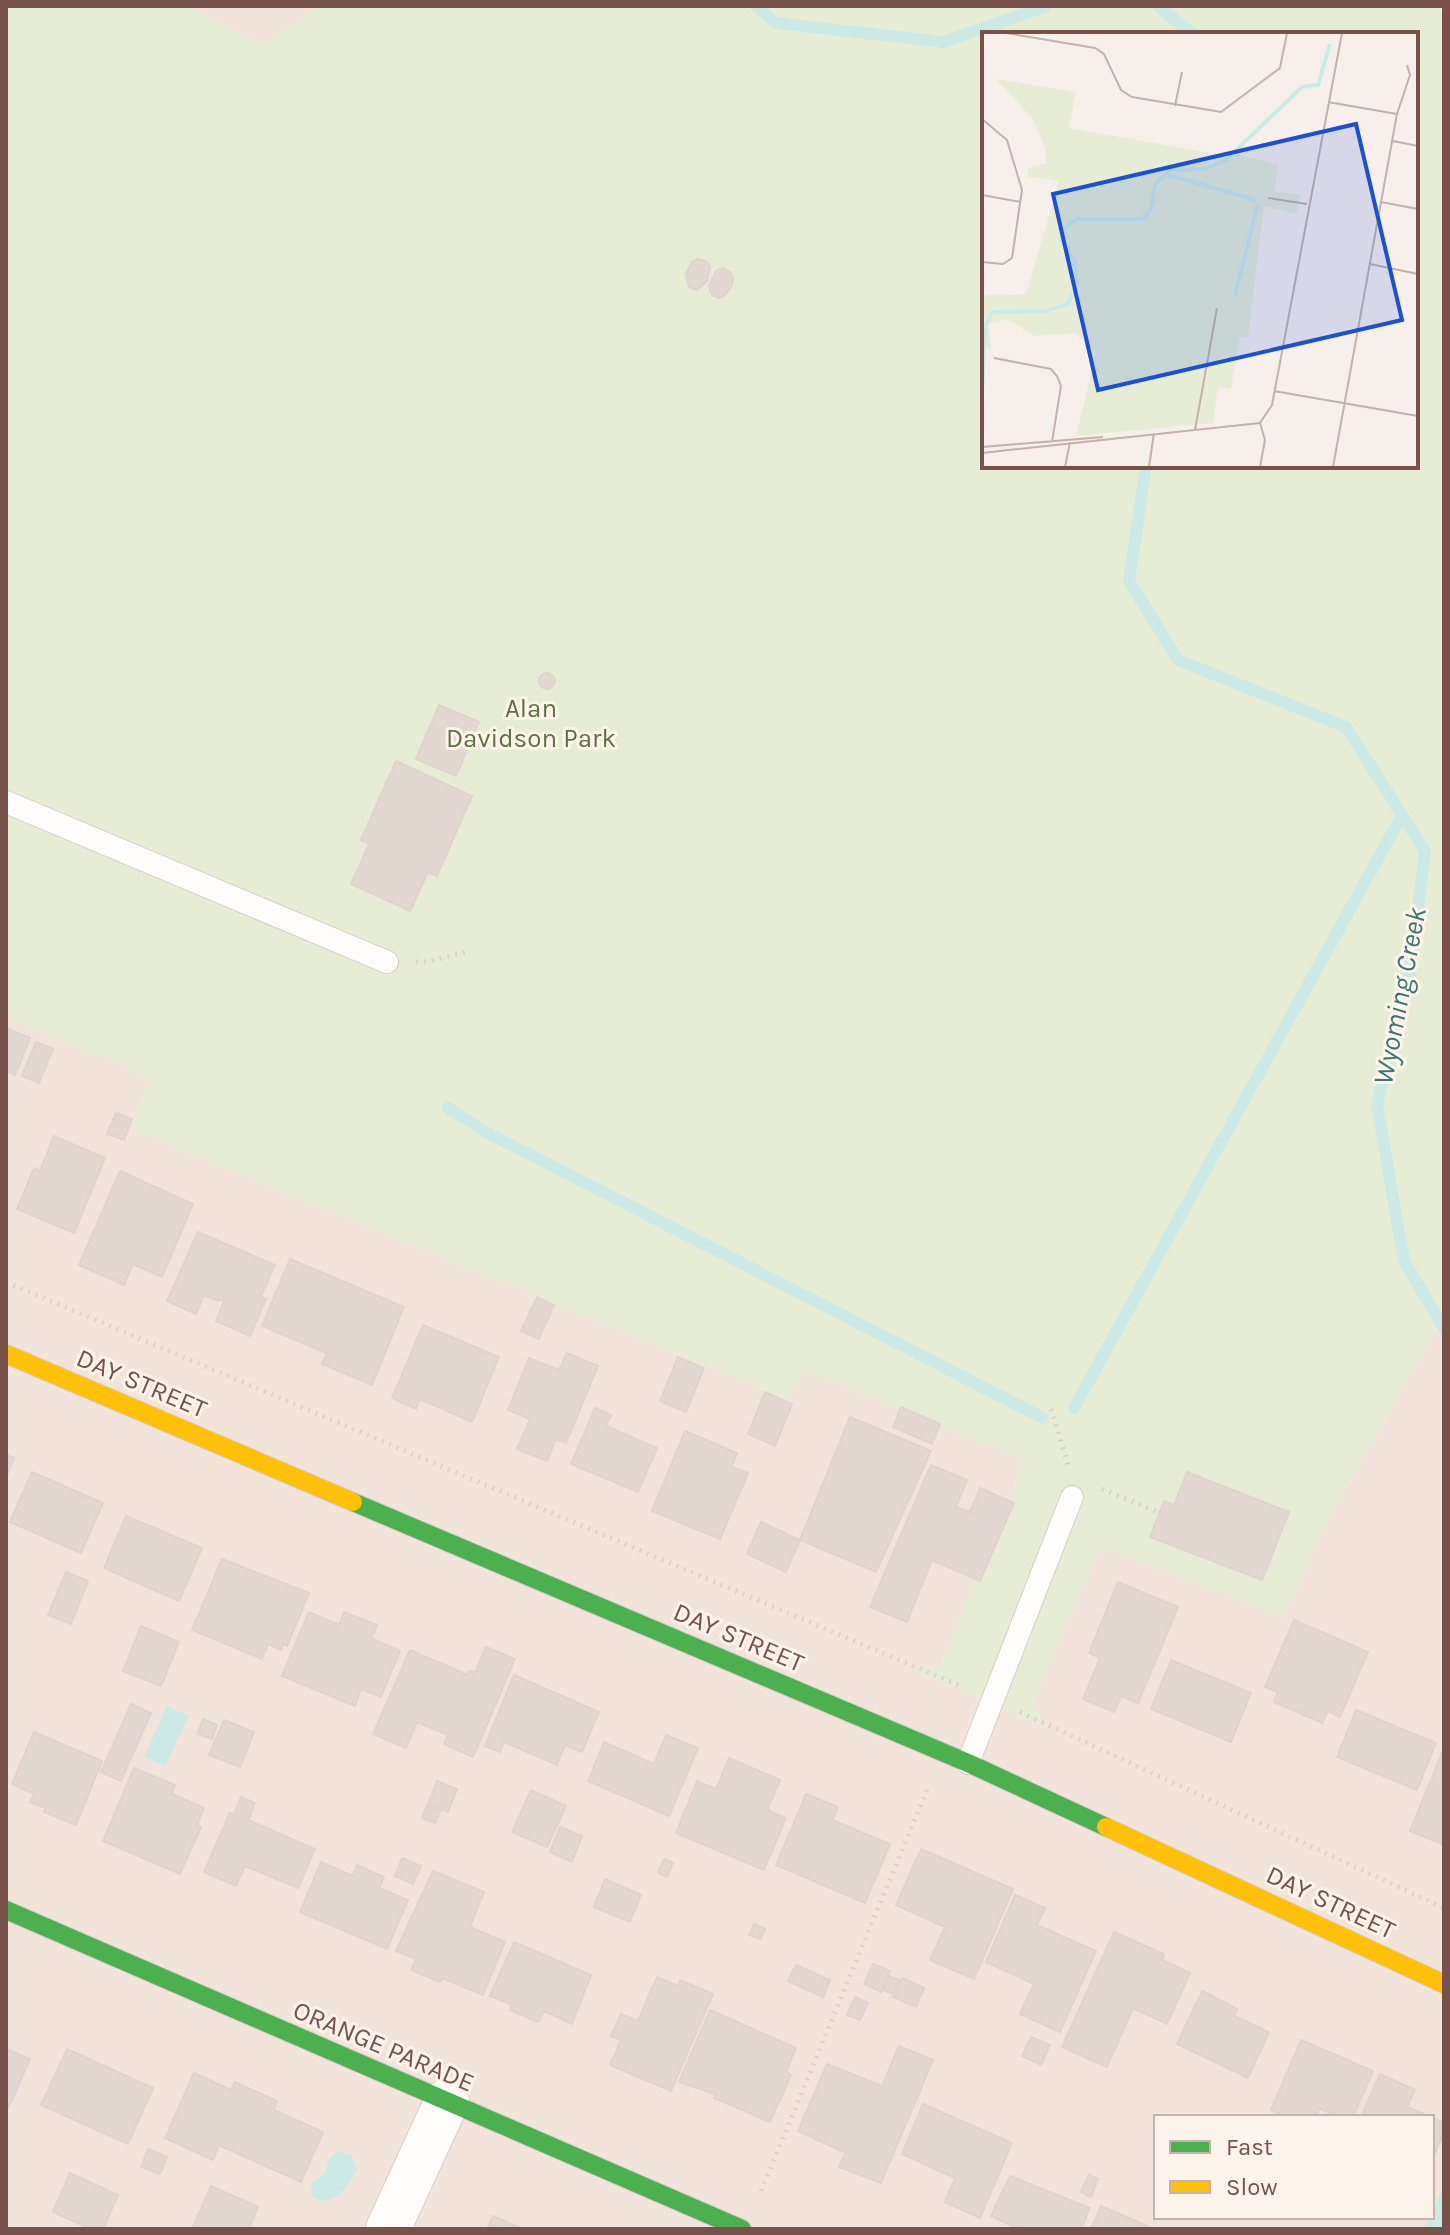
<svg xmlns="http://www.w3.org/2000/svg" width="1450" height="2235" font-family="Karla,sans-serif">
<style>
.residential{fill:#f2e4da;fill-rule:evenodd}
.green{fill:#e7edd5;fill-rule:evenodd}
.water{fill:#cce9e6}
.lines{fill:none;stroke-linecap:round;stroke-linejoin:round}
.stream{stroke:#cce9e6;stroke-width:12}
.building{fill:#e3d7d2;stroke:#e0d2cc;stroke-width:2}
.lane-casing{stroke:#d6cbc7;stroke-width:24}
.street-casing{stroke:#d6cbc7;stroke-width:46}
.fast-casing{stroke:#d6cbc6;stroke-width:20}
.slow-casing{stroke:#d6cbc6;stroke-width:20}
.path{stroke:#dad0ce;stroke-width:5;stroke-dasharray:2 6;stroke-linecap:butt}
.lane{stroke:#fefdfc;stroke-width:22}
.street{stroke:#fefdfc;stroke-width:44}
.fast{stroke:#4caf50;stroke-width:18}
.slow{stroke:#ffc107;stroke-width:18}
.labels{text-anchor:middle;stroke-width:6;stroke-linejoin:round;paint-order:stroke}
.park-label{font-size:26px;fill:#58753f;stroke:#fff4eb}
.street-label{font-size:26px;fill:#76524a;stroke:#fff4eb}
.water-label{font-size:28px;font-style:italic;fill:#3a7474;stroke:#fff4eb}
.inset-river{fill:none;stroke:#cce9e6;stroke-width:4}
.inset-road{fill:none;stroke:#c3b1aa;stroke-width:2}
.view{fill:#1d4ed8;fill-opacity:0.15;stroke:#1d4ed8;stroke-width:4}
.inset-edge{fill:none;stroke:#76524a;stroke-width:4}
</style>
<rect width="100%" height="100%" fill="#f7f0ea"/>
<path class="residential" d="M187 6H321L262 44Z
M6 1018 149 1078 132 1130 789 1400 804 1371 1024 1460 940 1665 1033 1701 1101 1547 1283 1618 1326 1524 1444 1316V2229H6ZM1156 2117H1432V2217H1156Z"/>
<path class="green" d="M6 6H187L262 44 321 6H1433L1444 12V1316L1326 1524 1283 1618 1101 1547 1033 1701 1046 1728 914 1671 940 1665 1024 1460 804 1371 789 1400 131 1130 149 1078 6 1018ZM984 34H1416V466H984Z"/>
<path class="water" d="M167 1706 189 1716 165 1766 144 1757Z
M338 2151 351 2155 357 2169C350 2186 332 2210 312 2197 308 2182 314 2181 325 2173L328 2160Z
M1442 2190 1444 2229H1424Z"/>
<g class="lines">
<path class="stream" d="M756 6 776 23 944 42 1046 6
M1158 6 1192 34
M1146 466 1129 581 1178 660 1346 727 1425 851 1411 966 1377 1105 1404 1261 1444 1328
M448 1108 486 1132 1043 1418
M1074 1408 1402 815"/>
</g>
<path class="building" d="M697 259 706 261 710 267 707 281 697 290 689 287 686 274 692 262Z
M723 268 731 273 733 279 731 288 723 297 718 298 712 295 709 286 716 271Z
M539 681a8 8 0 1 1 16 0a8 8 0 1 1-16 0Z
M439 705 479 722 456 776 416 759Z
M396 761 472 796 437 876 428 872 410 911 351 884 369 844 361 840Z
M6 1028 30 1038 15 1075 6 1071Z
M36 1042 53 1049 39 1083 22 1076Z
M116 1113 132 1119 124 1140 107 1134Z
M54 1136 105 1158 74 1233 17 1209 34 1168 40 1171Z
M120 1171 193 1204 162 1277 133 1264 124 1285 79 1265Z
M198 1232 275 1265 261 1296 266 1299 250 1336 216 1321 224 1301 219 1299 218 1301 204 1295 196 1314 167 1301Z
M290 1259 404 1307 372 1385 322 1364 327 1353 262 1326Z
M537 1297 554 1305 539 1339 521 1331Z
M423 1325 499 1357 472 1422 420 1399 416 1409 392 1398Z
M567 1353 598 1366 566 1443 556 1439 547 1461 517 1449 530 1419 508 1410 529 1358 559 1370Z
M678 1357 704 1368 686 1412 660 1401Z
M765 1392 792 1404 775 1446 748 1434Z
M901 1407 940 1424 932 1444 893 1427Z
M595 1408 611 1415 606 1426 657 1448 638 1492 571 1464Z
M850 1417 931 1451 876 1572 800 1540Z
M685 1431 737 1453 732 1467 748 1473 720 1539 652 1511Z
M6 1455 14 1458 6 1477Z
M931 1465 967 1480 956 1507 970 1512 980 1488 1014 1503 980 1581 932 1560 907 1622 870 1607Z
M32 1472 103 1503 81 1553 10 1522Z
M1187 1472 1289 1512 1262 1580 1150 1537 1164 1501 1174 1505Z
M126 1516 202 1548 179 1601 104 1568Z
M761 1522 800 1540 786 1572 747 1554Z
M222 1559 309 1593 287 1646 283 1644 281 1650 268 1644 262 1659 192 1630Z
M66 1572 88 1581 71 1624 48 1615Z
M1118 1582 1178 1607 1138 1703 1121 1696 1114 1712 1083 1699 1100 1658 1089 1653Z
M309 1612 339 1625 344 1612 377 1625 371 1638 400 1651 381 1697 361 1689 355 1706 282 1676Z
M1294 1620 1368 1652 1340 1717 1328 1711 1322 1723 1274 1702 1278 1692 1265 1687Z
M141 1626 179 1642 161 1686 123 1671Z
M486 1647 515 1659 473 1757 444 1744 448 1735 417 1722 406 1748 373 1734 410 1650 468 1675 470 1671 475 1673Z
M1171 1660 1251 1693 1231 1742 1151 1709Z
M514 1675 599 1712 582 1752 565 1745 557 1765 504 1742 500 1752 485 1746Z
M131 1704 151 1713 121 1781 101 1772Z
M1356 1710 1436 1743 1417 1790 1337 1757Z
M203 1719 217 1725 212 1739 197 1734Z
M224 1720 254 1732 240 1767 209 1755Z
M34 1732 102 1761 76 1825 44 1812 46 1808 30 1802 34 1794 12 1784Z
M666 1735 698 1748 669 1816 588 1781 604 1742 654 1764Z
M1444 1748V1845L1410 1831Z
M729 1758 780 1780 767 1810 786 1818 764 1870 676 1833 697 1781 716 1789Z
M134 1768 175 1785 172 1794 204 1808 197 1825 201 1827 180 1874 103 1841Z
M437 1781 457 1789 448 1812 428 1804Z
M531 1790 566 1806 547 1847 512 1832Z
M806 1794 838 1807 832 1820 890 1844 865 1903 776 1865Z
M241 1797 255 1803 248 1820 315 1849 298 1888 245 1866 236 1886 204 1872 230 1813 234 1814Z
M427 1806 440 1811 435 1823 422 1818Z
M560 1827 582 1836 572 1862 550 1852Z
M921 1849 1013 1889 974 1979 930 1960 945 1927 896 1905Z
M402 1858 421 1866 413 1884 395 1876Z
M664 1859 673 1863 667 1877 658 1873Z
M321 1862 353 1876 357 1865 384 1877 379 1888 408 1900 387 1949 300 1912Z
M433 1871 484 1892 470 1927 505 1942 483 1995 442 1978 440 1982 411 1970 416 1959 396 1951Z
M605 1879 641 1895 630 1922 594 1907Z
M1015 1895 1045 1908 1037 1925 1096 1951 1060 2032 1020 2014 1034 1984 986 1962Z
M754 1924 765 1929 760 1939 749 1935Z
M1114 1932 1164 1954 1162 1960 1190 1973 1167 2024 1133 2008 1107 2067 1062 2047Z
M514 1942 591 1975 572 2024 544 2011 538 2022 510 2010 512 2005 490 1996Z
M873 1964 890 1971 881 1992 864 1984Z
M796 1965 830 1980 823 1997 788 1981Z
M889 1976 899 1980 894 1994 883 1990Z
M657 1977 678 1986 680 1980 713 1994 671 2091 610 2065 621 2040 611 2036 621 2014 638 2021Z
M902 1978 924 1988 916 2007 893 1997Z
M1202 1991 1237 2009 1234 2016 1269 2032 1248 2078 1177 2044Z
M855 1997 868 2003 860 2020 847 2015Z
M710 2010 796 2048 786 2072 791 2075 770 2122 714 2098 715 2094 679 2082Z
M1031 2037 1050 2045 1041 2065 1022 2056Z
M1301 2040 1373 2071 1353 2117H1339L1319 2108 1316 2117H1288L1271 2110Z
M899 2046 933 2060 881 2183 839 2167 846 2153 798 2131 827 2064 882 2086Z
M6 2049 30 2059 7 2111 6 2110Z
M67 2049 153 2088 128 2144 41 2105Z
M194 2073 231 2090 235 2082 277 2101 274 2110 323 2132 301 2182 219 2145 213 2160 165 2138Z
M1380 2074 1415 2090 1407 2107 1431 2117H1361Z
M923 2104 1012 2143 980 2218 945 2202 955 2178 902 2154Z
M1432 2118 1444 2123V2132L1432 2160Z
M148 2149 167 2157 160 2174 141 2167Z
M70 2173 118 2195 103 2229H91L53 2212Z
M1089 2174 1098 2179 1091 2197 1081 2192Z
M1010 2176 1090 2208 1081 2229H1019L991 2216Z
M211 2186 258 2207 249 2229H192Z
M1101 2206 1154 2229H1091Z
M493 2216 523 2229H487Z"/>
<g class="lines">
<defs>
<path id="lane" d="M6 802 387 962
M968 1763 1072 1497"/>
<path id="street" d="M388 2229 447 2101"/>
<path id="fast" d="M353 1502 968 1763 1106 1827
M6 1910 742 2229"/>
<path id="slow" d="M6 1354 353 1502
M1106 1827 1444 1984"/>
</defs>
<use href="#lane" class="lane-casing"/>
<use href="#street" class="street-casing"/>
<use href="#fast" class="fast-casing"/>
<use href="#slow" class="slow-casing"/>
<path class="path" d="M416 962H426L466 952
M6 1282 963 1687
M1051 1409 1069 1468
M1102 1489 1160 1513
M1020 1712 1444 1908
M761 2191 927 1790"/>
<use href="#lane" class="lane"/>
<use href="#street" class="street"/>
<use href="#fast" class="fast"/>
<use href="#slow" class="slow"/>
</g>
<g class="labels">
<g class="park-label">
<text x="531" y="717">Alan<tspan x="531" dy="30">Davidson Park</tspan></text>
</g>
<g class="street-label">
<text transform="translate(142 1383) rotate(23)" y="9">DAY STREET</text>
<text transform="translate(739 1637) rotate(23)" y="9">DAY STREET</text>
<text transform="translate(1331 1902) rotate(25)" y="9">DAY STREET</text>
<text transform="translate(384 2046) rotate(23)" y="9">ORANGE PARADE</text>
</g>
<g class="water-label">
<text transform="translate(1399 996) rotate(-79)" y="10">Wyoming Creek</text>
</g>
</g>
<g transform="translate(982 32)">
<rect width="436" height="436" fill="#f7f0ea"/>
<path d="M14 47 94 60 87 96 240 123 246 120 296 133 292 160 318 162 315 182 282 174 266 305H258L249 357 236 355 231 391 94 404 114 321 93 301 53 304 25 287 7 292 9 317 0 313V263L44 262 77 149 46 145V136L65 131 62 113 51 87Z" fill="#e7edd5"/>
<path class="inset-river" d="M183 142 274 168M253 263 276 172M0 362 3 295 10 280 63 279 86 272 95 252 93 229 78 207 83 196 95 187H160L169 178 173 153 187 138 223 137 244 128 320 55 336 53 348 12"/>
<path class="inset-road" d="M24 1 113 16 122 22 139 58 150 65 239 80 298 36 305 1M346 70 415 82M193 74 200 40M0 87 25 108 40 158 30 226 21 232 0 230M411 109 436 114M0 163 39 170M286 166 325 172M399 170 436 177M388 232 436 242M12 326 69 337 75 344 79 354 70 410M292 359 436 384M213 398 235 276M0 415 121 405M0 421 278 391M83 435 88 410M167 435 172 401M278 435 283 408 278 391 290 373 360 1M351 435 415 82 428 43 425 33"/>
<path class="view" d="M374 92 420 288 116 358 71 162Z"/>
<rect width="436" height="436" class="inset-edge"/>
</g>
<rect width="1450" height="2235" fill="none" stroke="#76524a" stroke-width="16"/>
<rect x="1154" y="2115" width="280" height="104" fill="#fff4eb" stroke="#c8b3ab" stroke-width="2"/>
<rect x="1170" y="2141" width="40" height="12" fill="#4caf50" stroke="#c8b3ab" stroke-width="2"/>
<text x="1226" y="2155" font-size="24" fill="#76524a">Fast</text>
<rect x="1170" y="2181" width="40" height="12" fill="#ffc107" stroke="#c8b3ab" stroke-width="2"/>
<text x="1226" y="2195" font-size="24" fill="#76524a">Slow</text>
</svg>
